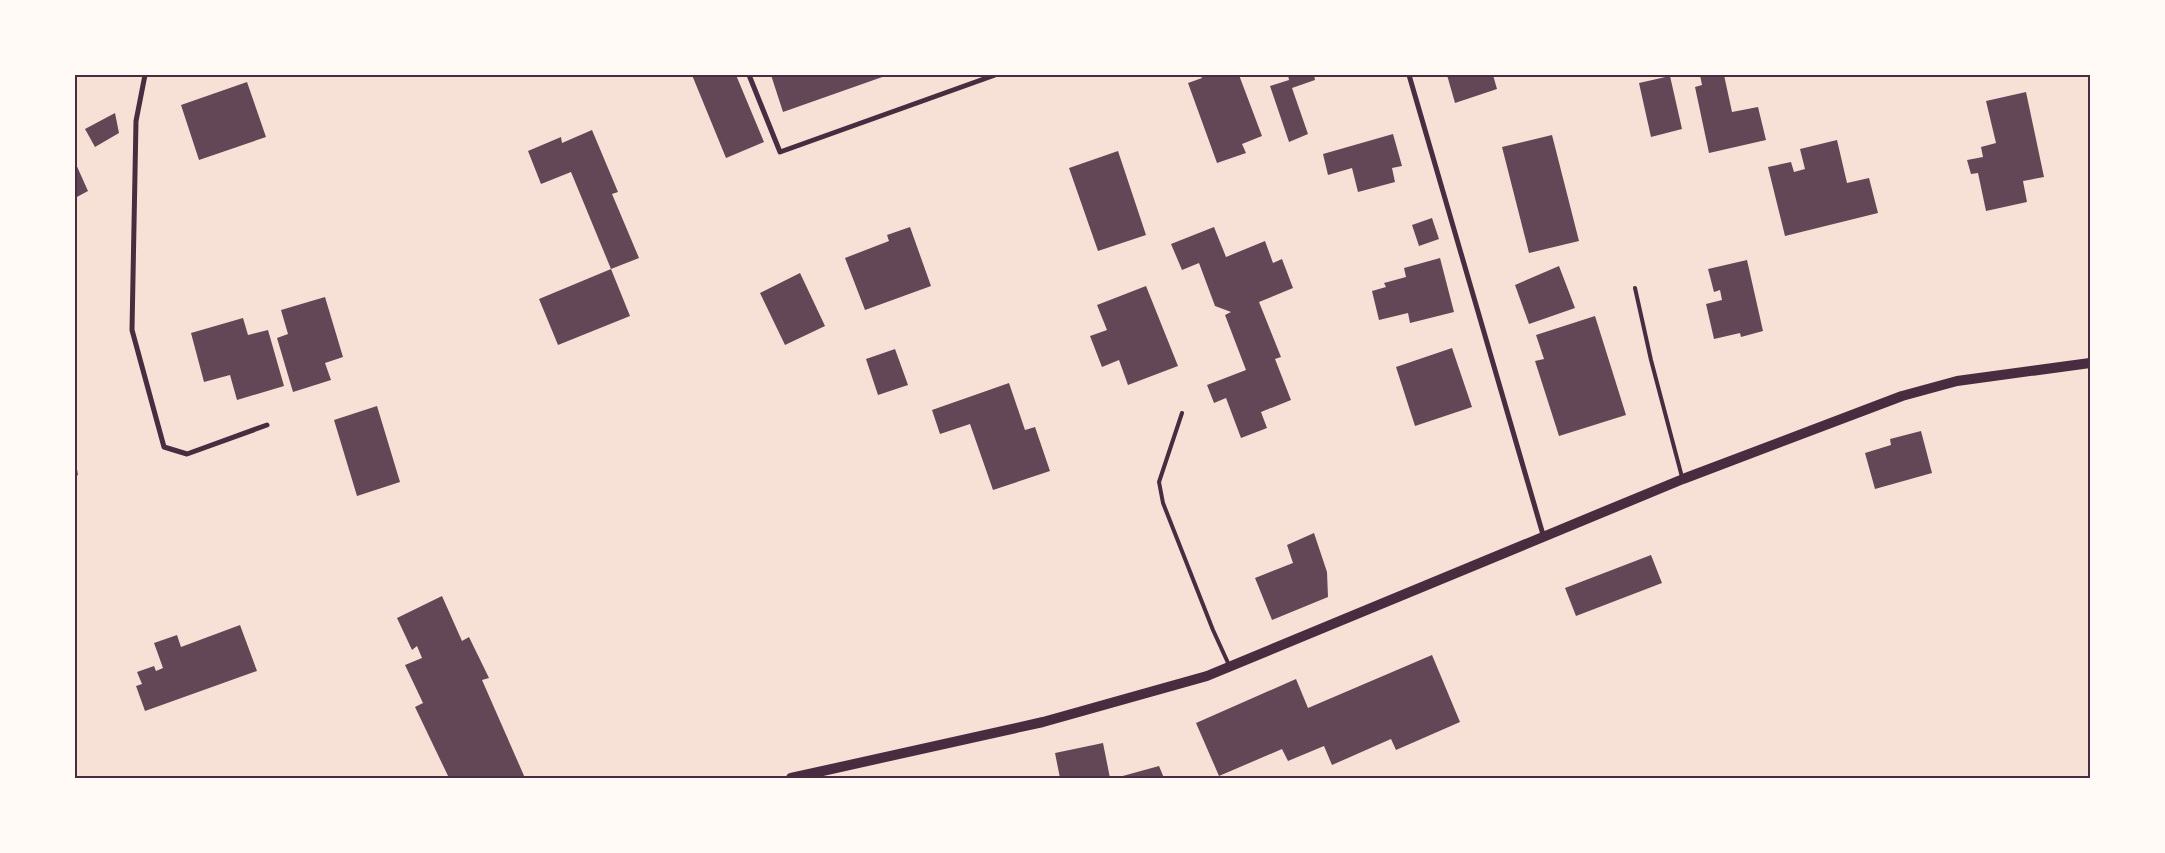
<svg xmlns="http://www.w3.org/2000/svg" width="2165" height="853" font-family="Inter,sans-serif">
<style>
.building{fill:#644757}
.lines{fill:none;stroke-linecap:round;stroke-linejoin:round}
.service{stroke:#4a2c40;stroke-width:4}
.minor{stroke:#4a2c40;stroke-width:5}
.secondary{stroke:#4a2c40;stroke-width:10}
.neatline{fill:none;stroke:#4a2c40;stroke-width:2}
</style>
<rect width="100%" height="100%" fill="#f7e1d7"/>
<path class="building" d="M692 75H736L764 142 726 158Z
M771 75H888L783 112Z
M1200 75H1239L1262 136 1242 144 1246 153 1217 163 1188 83 1202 78Z
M1288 75H1314L1315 80 1292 88 1308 134 1289 142 1270 86 1289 80Z
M1447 75H1493L1497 89 1455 103Z
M1700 75H1724L1732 112 1758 107 1766 140 1709 153 1695 87 1702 85Z
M1670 76 1682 129 1651 137 1639 83Z
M247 82 266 137 199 160 181 105Z
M2026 92 2044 177 2023 181 2027 202 1986 211 1978 173 1971 174 1967 160 1983 157 1981 147 1996 143 1986 101Z
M115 113 119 133 95 147 85 129Z
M592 130 618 192 612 194 639 258 611 269 571 172 541 184 528 151 561 137 562 143Z
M1393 134 1402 166 1392 168 1395 182 1358 192 1352 168 1328 175 1323 154Z
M1552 135 1579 241 1529 253 1502 147Z
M1837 140 1847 183 1869 178 1878 213 1785 236 1768 167 1791 162 1794 172 1805 169 1800 149Z
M1118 151 1146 235 1098 251 1069 168Z
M75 162 88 191 75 198Z
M1432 218 1439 239 1419 246 1412 225Z
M910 227 931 286 865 310 845 258 889 241 887 235Z
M1214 227 1226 257 1265 241 1273 263 1282 259 1293 288 1259 302 1281 357 1275 359 1291 400 1261 412 1267 428 1241 438 1226 398 1214 403 1207 385 1246 370 1225 315 1231 312 1215 306 1199 263 1182 270 1171 244Z
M1440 258 1454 312 1410 323 1408 313 1379 320 1372 291 1386 287 1384 283 1406 277 1404 268Z
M1747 260 1763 331 1741 337 1740 333 1714 339 1706 304 1722 300 1720 290 1714 292 1708 269Z
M1559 266 1575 308 1529 324 1515 285Z
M611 269 630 316 558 345 539 299Z
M800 273 825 326 785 345 760 293Z
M1146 286 1178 366 1128 385 1119 360 1102 367 1090 336 1107 330 1097 305Z
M325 297 343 357 325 363 331 380 293 392 277 338 288 334 281 310Z
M1595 316 1626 415 1559 436 1535 361 1544 359 1536 335Z
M243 318 248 335 268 330 284 386 237 400 230 375 204 382 191 333Z
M1452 348 1472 407 1415 426 1396 367Z
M895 349 908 385 878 395 866 359Z
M1009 383 1025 430 1035 427 1050 471 993 490 970 424 940 434 932 410Z
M377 406 400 482 357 496 334 420Z
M1921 431 1932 473 1875 489 1865 453 1891 445 1890 439Z
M76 463 78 475 75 476V464Z
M1314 533 1327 572 1328 597 1272 620 1255 578 1293 563 1287 545Z
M1651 555 1662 583 1576 616 1565 588Z
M442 596 462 641 469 637 489 678 482 680 525 778H449L415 707 423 703 405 665 422 658 417 646 412 650 397 618Z
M240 625 257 671 145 711 136 686 142 684 137 672 154 666 156 671 163 668 154 643 177 635 181 647Z
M1432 655 1460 722 1396 750 1391 739 1332 765 1324 746 1288 761 1282 749 1219 776 1196 723 1296 679 1308 708Z
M1103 743 1110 778H1060L1055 753Z
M1159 766 1164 778H1119V777Z"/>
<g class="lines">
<path class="service" d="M1635 288 1651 360 1682 477
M1182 413 1159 482 1163 503 1213 630 1229 665"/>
<path class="minor" d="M145 75 136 121 132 330 164 447 187 454 267 425
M749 75 780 152 995 75
M1409 75 1544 538"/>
<path class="secondary" d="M791 778 1043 722 1207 676 1683 479 1902 396 1957 381 2090 363"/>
</g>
<rect width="2165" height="853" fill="none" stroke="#fffaf5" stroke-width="152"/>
<rect x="76" y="76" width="2013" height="701" class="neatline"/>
</svg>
